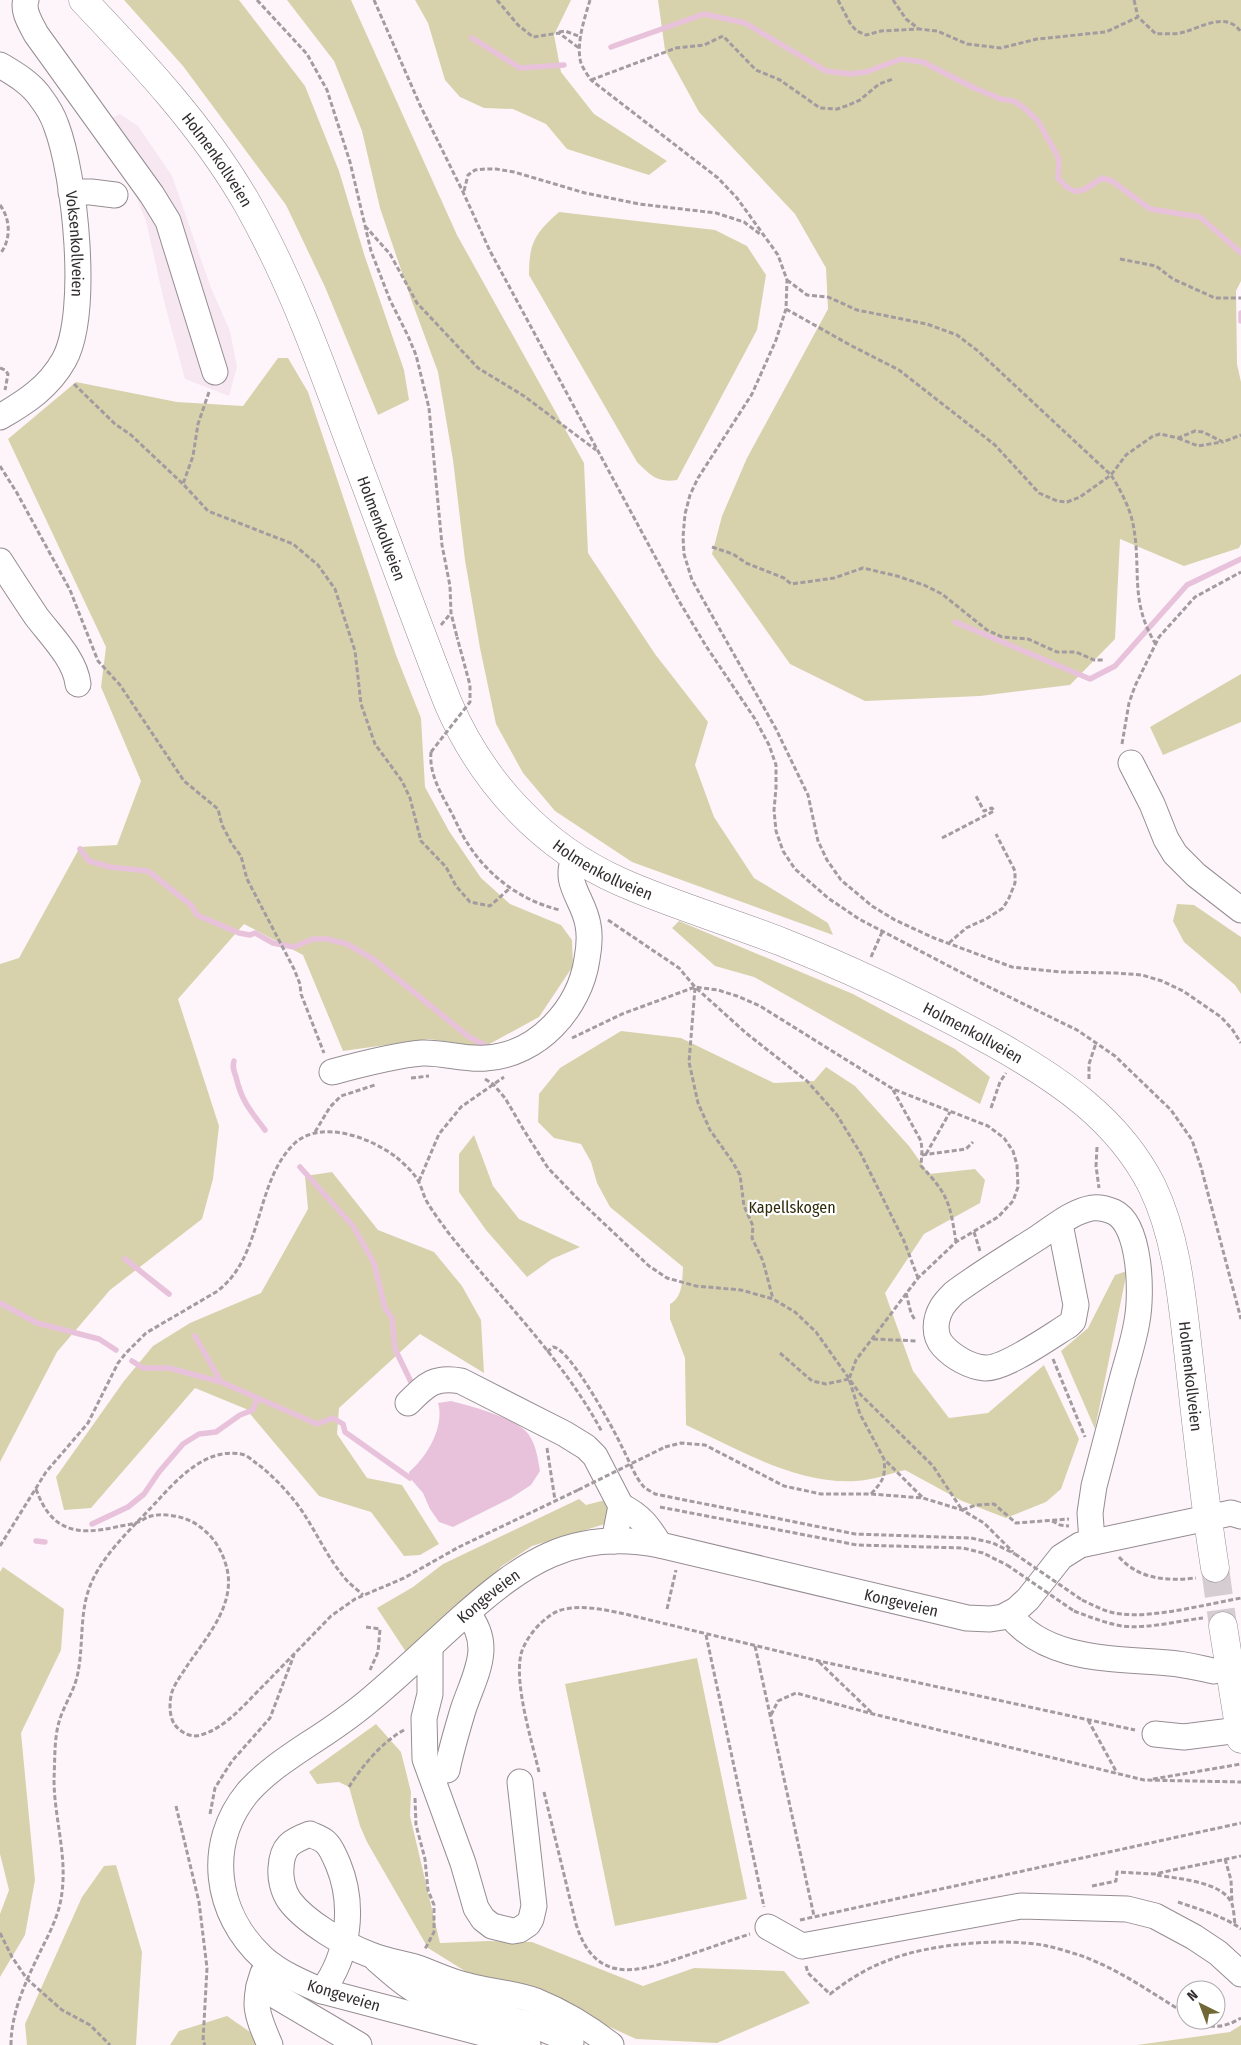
<svg xmlns="http://www.w3.org/2000/svg" width="1241" height="2045" font-family="'Fira Sans Condensed',sans-serif">
<style>
.built{fill:#f7e7f1}
.green{fill:#d8d2ac}
.water{fill:#e8c2db}
.lines{fill:none;stroke-linecap:round;stroke-linejoin:round}
.stream{stroke:#e8c2db;stroke-width:5.5}
.major-tunnel{stroke:#d5cdd2;stroke-width:28;stroke-dasharray:28 14;stroke-linecap:butt}
.minor-casing{stroke:#958d92;stroke-width:27}
.major-casing{stroke:#958d92;stroke-width:29}
.path{stroke:#a29b9f;stroke-width:3;stroke-dasharray:5 2.5;stroke-linecap:butt}
.minor{stroke:#fff;stroke-width:25}
.major{stroke:#fff;stroke-width:28}
.path-bridge{stroke:#a29b9f;stroke-width:3;stroke-dasharray:5 2.5;stroke-linecap:butt}
.labels{text-anchor:middle;stroke-width:4.5;stroke-linejoin:round;paint-order:stroke}
.street-label{font-size:16px;fill:#322e30;stroke:#fff}
.park-label{font-size:16px;fill:#2f2a08;stroke:#fff}
</style>
<rect width="100%" height="100%" fill="#fef5fb"/>
<path class="built" d="M120 114 138 126 172 176 211 288 230 331 237 367 229 396 185 379 164 301 146 221 106 121Z"/>
<path class="green" d="M124 0H239L305 86 339 171 365 257 404 370 409 400 378 415 325 287 286 205 183 66Z
M287 0H351L457 235 584 463 588 553 655 654 708 722 695 765 714 817 754 878 828 923 833 935 632 862 555 811 523 773 496 724 480 648 465 560 453 460 438 372 411 299 380 208 362 131 334 61Z
M415 0H571L554 35 561 72 594 114 667 161 649 175 567 149 546 124 513 109 484 108 460 97 445 80 428 23Z
M658 0H1241V281L1236 291 1237 364 1241 382V544L1239 548 1184 566 1120 539 1115 639 1070 685 980 696 865 701 790 664 712 554 722 516 747 458 828 309 826 268 795 214 699 112 665 50Z
M559 212 715 230 747 246 766 275 757 330 677 480C657 483 650 475 637 462L529 275C529 243 535 233 559 212Z
M278 358H288L308 392 396 655 421 718 425 787 449 831 481 878 510 904 561 925 572 940 573 966 539 1017 484 1047 429 1039 343 1051 303 955 244 924 178 999 219 1126 213 1179 202 1219 110 1290 57 1352 0 1462V964L19 958 80 847 117 845 141 781 101 687 106 647 8 439 76 382 177 402 243 406Z
M1241 674V722L1163 755 1150 727Z
M1177 904 1194 905 1241 937V994L1235 985 1184 942 1173 921Z
M679 921 853 994 955 1049 990 1077 980 1104 754 977 715 966 672 928Z
M621 1031 681 1038 774 1083 814 1081 826 1067 855 1086 909 1146 929 1174 975 1169 985 1180 980 1203 924 1234 885 1293 913 1371 949 1418 988 1413 1044 1365 1079 1439 1061 1489 1046 1502 1006 1518 962 1501 905 1470C889 1474 872 1480 856 1481 795 1484 740 1450 686 1425L685 1358 670 1319V1304C683 1297 682 1281 683 1267L610 1207 597 1183 591 1162 581 1144 554 1138 538 1122 539 1094 560 1068Z
M474 1135 493 1186 519 1219 580 1247 552 1259 527 1277 486 1230 459 1192V1154Z
M332 1172 378 1230 434 1252 462 1286 481 1320 484 1373 420 1334 339 1408 337 1434 367 1478 402 1485 439 1544 420 1555 404 1556 371 1512 319 1496 246 1409 195 1388 91 1508 64 1510 56 1477 124 1381 153 1346 190 1323 261 1293 308 1209 305 1176Z
M1127 1271 1095 1429 1061 1351 1088 1328 1115 1275Z
M579 1499 586 1505 605 1500 613 1514 605 1524 532 1546 502 1566 406 1652 377 1608 413 1587 443 1564Z
M3 1567 64 1609 61 1650 21 1733 35 1880 25 1935 0 1977V1914L9 1890 0 1854V1572Z
M697 1658 747 1899 615 1926 565 1684Z
M376 1724 401 1752 411 1792 410 1816 440 1943 488 1941 532 1942 643 1986 694 1968 784 1971 810 2003 717 2043 636 2039 516 1984 481 1981 428 1948 367 1842 360 1826 349 1787 339 1782 317 1784 309 1772Z
M116 1865 142 1952 136 2045H27L25 2024 82 1897 104 1866Z
M227 2016 250 2032 258 2045H170L179 2031Z
M1241 2025V2045H1137L1230 2032Z"/>
<path class="water" d="M451 1401C471 1406 517 1418 529 1435 536 1445 538 1459 540 1471L531 1485 511 1498 453 1527 439 1522 430 1509 423 1493 410 1478 409 1472C427 1457 445 1426 438 1403Z"/>
<g class="lines">
<path class="stream" d="M472 38 520 68 564 65
M611 47 704 14 745 23 826 71 850 74 866 72 901 59 923 62 972 87 1001 99 1014 101 1024 108 1038 121 1056 153 1059 160 1058 178C1076 200 1082 191 1102 178L1112 181 1150 209 1200 217 1241 253
M1241 313V321
M955 622 1090 679 1115 666 1187 585 1241 559
M80 849 89 861 110 867 148 871 191 905 197 915 239 933 250 935 255 933 273 943 294 947 313 939H327L347 944 373 959 469 1037 492 1049
M234 1061C232 1067 234 1071 236 1077 242 1102 250 1110 265 1130
M300 1167 353 1226 374 1263 385 1308 392 1318 395 1349 412 1384
M125 1259 169 1294
M0 1303 37 1323 99 1339 116 1350
M195 1336 221 1382
M132 1361 143 1368H169L221 1382 317 1424 333 1418 343 1424 345 1432 410 1478
M92 1524 128 1507 144 1494 159 1472 183 1444 199 1434 216 1432 240 1415 253 1410 257 1398
M36 1541 45 1542"/>
<path class="major-tunnel" d="M1215 1568 1223 1626"/>
<defs>
<g id="minor">
<path d="M26 0C22 11 31 24 36 34L152 195 168 221 215 372"/>
<path id="s1" d="M0 65C15 74 31 83 41 98 47 106 53 116 56 125 75 174 90 313 64 360 49 387 26 402 0 417"/>
<path d="M71 192H91L115 195"/>
<path d="M0 561C12 580 24 598 36 616 51 636 75 659 78 684"/>
<path d="M1131 763 1152 804 1166 839 1175 854 1196 875 1241 910"/>
<path d="M332 1072C358 1065 395 1055 422 1053 443 1052 464 1060 486 1058 538 1055 580 1008 587 959 589 948 590 935 588 925 584 899 562 883 575 857"/>
<path d="M1060 1224 1076 1305 1073 1321 1069 1325C1051 1336 1005 1369 985 1368 970 1367 953 1357 943 1346 933 1335 935 1319 942 1307 945 1302 950 1297 954 1293 981 1273 1011 1255 1039 1237 1054 1227 1073 1211 1092 1208 1099 1207 1107 1209 1114 1212 1141 1225 1142 1295 1137 1321 1134 1340 1128 1358 1123 1376 1113 1413 1104 1449 1094 1486L1090 1513 1092 1541"/>
<path d="M408 1403C426 1385 434 1376 461 1381L565 1434 586 1447 595 1456 621 1506 614 1541"/>
<path d="M621 1506C641 1516 648 1526 660 1545"/>
<path d="M1009 1614C1046 1662 1114 1658 1169 1663 1184 1664 1199 1668 1214 1671"/>
<path d="M430 1647V1694L424 1718 425 1759 463 1863 476 1908 483 1919 492 1926 513 1931 519 1930 528 1924 531 1919 534 1906 520 1782"/>
<path d="M1155 1734 1184 1737 1239 1730"/>
<path d="M447 1770C451 1750 457 1730 463 1710 474 1676 495 1646 467 1613"/>
<path d="M768 1927 802 1946 1021 1906 1127 1909 1155 1916 1194 1937 1218 1953 1241 1974"/>
<path d="M377 1960C391 1972 404 1985 420 1993 468 2015 525 2015 571 2042"/>
<path d="M263 1973C252 2005 257 2015 270 2045"/>
<path d="M259 1986 359 2045"/>
<path d="M322 1991C349 1955 355 1905 338 1864 335 1857 330 1845 324 1841 320 1838 314 1836 310 1834 291 1841 282 1846 281 1868 280 1878 283 1891 289 1900 305 1922 346 1946 371 1955 385 1961 401 1963 415 1967 433 1973 450 1982 469 1986 491 1992 514 1993 536 2001 563 2012 588 2027 611 2045"/>
<path id="s2" d="M528 2045 322 1991C301 1982 280 1973 263 1958 215 1914 205 1844 248 1792 265 1773 286 1759 307 1745 329 1731 351 1716 371 1699 402 1673 431 1645 461 1618 523 1563 572 1528 660 1545L967 1618 990 1619 1003 1617 1016 1610 1028 1599 1061 1557 1080 1545 1231 1513 1241 1516"/>
</g>
<g id="major">
<path id="s3" d="M83 0C143 63 203 127 247 203 289 277 318 356 347 435 381 525 413 614 448 703 482 782 542 847 621 882 673 905 728 921 782 942 855 971 925 1005 994 1043 1058 1079 1118 1119 1152 1186 1178 1240 1182 1301 1189 1359 1197 1429 1204 1499 1215 1568"/>
<path d="M1223 1626 1241 1739"/>
</g>
</defs>
<use href="#minor" class="minor-casing"/>
<use href="#major" class="major-casing"/>
<path class="path" d="M257 0 307 54 327 90 350 162 371 251 390 300 408 336 416 355 429 408 442 545 450 586 451 613 457 637
M374 0 420 105 463 192 490 251 679 601 706 646 755 719 769 745 776 765V788L774 810 776 831 783 851 795 869 828 898 859 919 989 987 1077 1030 1115 1056 1171 1110 1192 1140 1201 1167 1241 1319
M497 0 518 25 533 37 559 33 579 48
M590 0C585 17 577 40 580 59 581 66 587 74 591 80L718 178 737 198 778 255 787 280 786 309 776 340 752 394 698 478 690 495 685 514 683 537 684 554 692 580 776 729 808 795 818 841 827 860 841 880 872 906 895 920 934 938 1012 967 1060 972 1116 973 1142 975 1162 981 1183 991 1221 1017 1232 1029 1241 1043
M838 0 851 25 857 31 866 35 881 31 918 29
M893 0 906 19 919 29 937 31 967 44 1001 48 1037 39 1106 32 1138 17 1156 34C1165 33 1175 35 1184 32 1202 27 1227 11 1241 32
M1134 0 1138 17
M559 32 565 31 581 37
M591 80 676 48 704 45 723 36 756 70 780 80 820 108 837 109 846 106 860 100 879 84 893 79
M464 191 468 175 475 170 485 169H496L514 172 585 193 639 204 716 213 744 222 760 234
M0 205C11 220 11 240 0 254
M365 226 390 254 417 303 478 368 524 396 596 450
M1120 259 1156 266 1173 279 1215 298H1241
M787 280 807 295 828 297 857 310 927 324 957 335 978 351 1111 475C1120 489 1130 508 1133 524 1142 569 1129 600 1155 643
M786 309 850 345 899 370 995 445 1039 493 1057 501 1067 502 1080 497 1111 475 1126 455 1153 436 1160 434 1178 438 1195 431 1203 432 1223 442 1241 435
M0 368 5 370 8 374 5 390
M74 384 115 424 131 435 183 484
M209 392 198 424 193 456 183 484 208 511 293 544 318 565 335 589 355 651 361 704 375 744 402 781 410 798 421 841 446 867 456 886 470 902 490 906 510 888
M1178 438 1198 446 1222 442
M0 466 17 493 70 590 98 661 120 685 184 781 218 809 222 825 232 844 241 856 247 879 294 969 300 984 301 994 324 1053
M712 547 733 554 746 563 784 578 791 584 834 578 863 568 897 576 924 585 942 594 987 630 1002 637 1028 639 1057 652H1076L1094 660H1103
M441 625 451 613
M1122 744 1129 703 1135 686 1159 637 1195 597 1241 572
M431 752C429 773 440 792 450 810 456 821 461 834 468 844 489 877 522 901 560 910
M942 838 994 811 992 808 984 811 976 796
M608 920 679 968 695 987 746 1033 807 1081 837 1115 861 1154 904 1241 918 1278
M949 943 966 928 986 919 1003 908 1009 898 1015 883V871L996 834
M871 957 883 930
M695 988 689 1062 698 1103 710 1130 732 1161 740 1175 744 1206 753 1226 752 1238 763 1261 773 1299
M572 1038 622 1014 695 987 718 990 737 996 760 1006 893 1089 988 1126 1004 1138 1013 1151 1017 1165 1018 1187 1013 1201 998 1217 956 1242 918 1278 856 1360 849 1379 860 1414 884 1459 923 1498
M411 1078 429 1076
M485 1079 493 1084 505 1098 525 1132 548 1168 577 1198 649 1266 667 1278 696 1286 741 1290 773 1299 795 1312 816 1332 860 1394 933 1466 962 1510 976 1505 994 1504 1016 1523 1069 1519
M1089 1079V1064L1096 1043
M893 1090 921 1141 922 1150 921 1166C948 1194 950 1203 956 1242
M991 1108 1000 1082 1006 1073
M315 1132 330 1107 341 1096 375 1085
M1097 1147 1096 1166 1099 1188
M926 1154 950 1112
M922 1155 966 1149 973 1142
M419 1181 439 1134 461 1107 504 1077
M974 1232 980 1251
M906 1293 911 1313 915 1320
M873 1339 917 1341
M547 1352 553 1347C570 1348 614 1430 622 1447 629 1460 635 1478 645 1488 648 1490 652 1492 655 1494L855 1534 971 1538 993 1543 1015 1554
M780 1353 812 1381 826 1384 849 1379
M1053 1359 1085 1437
M665 1447 681 1443 705 1445 784 1486 821 1494H871L923 1498 962 1510 984 1523 1013 1552
M547 1448 555 1500
M36 1489C51 1531 76 1536 116 1527 123 1525 132 1525 138 1522 142 1521 145 1518 148 1517 161 1512 184 1516 196 1524 210 1533 220 1546 225 1562 239 1601 208 1635 187 1666 182 1674 175 1683 172 1692 169 1702 169 1717 175 1725 181 1733 192 1738 201 1735 228 1727 248 1700 268 1681 289 1659 310 1638 331 1616L355 1599 404 1578 459 1547 578 1490
M871 1494C882 1482 886 1477 884 1460
M660 1507 857 1545 963 1548 983 1553 1007 1565
M1052 1521 1060 1525 1069 1526
M0 1546 46 1472 88 1423 118 1363 126 1353 146 1333 216 1292C264 1258 254 1181 295 1143 322 1119 371 1138 396 1157 402 1162 410 1169 415 1176 421 1183 422 1192 426 1200 432 1211 440 1221 447 1231 499 1297 562 1357 602 1432
M1119 1557C1140 1580 1167 1581 1196 1578
M1082 1600C1095 1606 1107 1613 1122 1614 1155 1618 1207 1604 1241 1598
M667 1609 676 1570
M1074 1611C1090 1617 1105 1623 1122 1626 1148 1629 1177 1621 1203 1618
M366 1627 380 1629 378 1652 370 1670
M706 1635 764 1907
M755 1646 814 1916
M819 1662 872 1713
M771 1715 778 1701 796 1693 873 1714 1144 1780 1241 1782
M1088 1720 1117 1773
M539 1772C532 1741 514 1685 521 1654 524 1643 533 1630 542 1622 549 1616 555 1611 565 1609 585 1605 606 1610 625 1614L819 1661 1135 1730
M1153 1779 1241 1764
M349 1787C362 1766 382 1742 404 1730
M544 1792 576 1924C595 1985 637 1973 685 1956 707 1949 728 1941 750 1934
M415 1798 416 1825 425 1859 428 1890 434 1905V1932L425 1949
M176 1806 199 1902 207 1968 203 2041 205 2045
M210 1814 215 1788 223 1775 232 1761 270 1718 294 1655
M1225 1859 1231 1880 1232 1903
M1157 1875C1177 1879 1223 1881 1232 1904 1234 1910 1234 1918 1235 1924
M1092 1886 1116 1881 1117 1872 1154 1874 1241 1856
M1178 1902C1198 1909 1224 1916 1241 1929
M800 1920 1241 1823
M0 1933 12 1957 27 1979 62 2010 90 2025 110 2045
M806 1966 808 1973 830 1994C848 1980 867 1968 889 1960 928 1944 1005 1937 1047 1946 1057 1948 1069 1952 1079 1955 1117 1968 1152 1993 1186 2014
M1196 2020C1212 2030 1226 2027 1241 2018
M11 2045C11 2011 27 1979 41 1950 50 1932 60 1913 62 1892 67 1854 54 1817 54 1779 55 1761 54 1739 59 1722 63 1707 73 1693 77 1677 83 1652 80 1625 86 1599 95 1559 134 1527 160 1498 181 1475 208 1448 241 1454 247 1455 252 1460 256 1463 272 1474 294 1498 304 1514 317 1534 328 1558 344 1577 349 1584 357 1589 363 1595"/>
<use href="#minor" class="minor"/>
<use href="#major" class="major"/>
<path class="path-bridge" d="M431 752 470 702V685L457 637
M578 1490 665 1447
M1015 1554 1082 1600
M1007 1565 1074 1611"/>
</g>
<g class="labels">
<g class="street-label">
<text dy="6" stroke="none"><textPath href="#s3" startOffset="209">Holmenkollveien</textPath></text>
<text dy="6" stroke="none"><textPath href="#s1" startOffset="205">Voksenkollveien</textPath></text>
<text dy="6" stroke="none"><textPath href="#s3" startOffset="614">Holmenkollveien</textPath></text>
<text dy="6" stroke="none"><textPath href="#s3" startOffset="1034">Holmenkollveien</textPath></text>
<text dy="6" stroke="none"><textPath href="#s3" startOffset="1439">Holmenkollveien</textPath></text>
<text dy="6" stroke="none"><textPath href="#s3" startOffset="1874">Holmenkollveien</textPath></text>
<text dy="6" stroke="none"><textPath href="#s2" startOffset="776">Kongeveien</textPath></text>
<text dy="6" stroke="none"><textPath href="#s2" startOffset="1211">Kongeveien</textPath></text>
<text transform="translate(344 1995) rotate(17)" y="6">Kongeveien</text>
</g>
<g class="park-label">
<text x="792" y="1213">Kapellskogen</text>
</g>
</g>
<g transform="translate(1201 2005) rotate(318)"><circle r="24" fill="#ffffff" stroke="#adabac"/>
<path d="M0-4L9 19L0 12L-9 19Z" fill="#716835"/>
<text y="-8" font-size="14" font-weight="bold" text-anchor="middle" fill="#322e30">N</text>
</g>
</svg>
